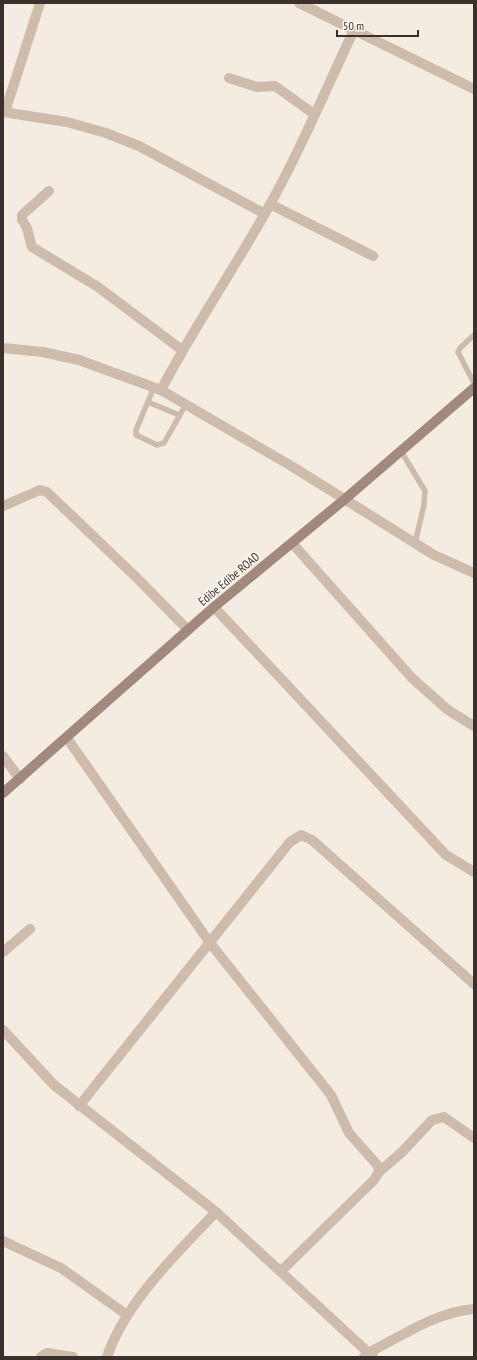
<svg xmlns="http://www.w3.org/2000/svg" width="477" height="1360" font-family="'PT Sans Narrow',sans-serif">
<style>
.lines{fill:none;stroke-linecap:round;stroke-linejoin:round}
.service{stroke:#cdbbac;stroke-width:5.5}
.minor{stroke:#cdbbac;stroke-width:10}
.tertiary{stroke:#cdbbac;stroke-width:10}
.secondary{stroke:#a18a7d;stroke-width:10}
.labels{text-anchor:middle;stroke-width:3;stroke-linejoin:round;paint-order:stroke}
.street-label{font-size:12px;fill:#3b302b;stroke:#fbf5ee}
</style>
<rect width="100%" height="100%" fill="#f4ebe1"/>
<g class="lines">
<path class="service" d="M474 335 460 348 458 352 474 383
M154 387 136 430V435L157 445 164 443 186 404
M148 402 179 415
M401 451 425 491 424 505 415 543"/>
<path class="minor" d="M299 3 474 89
M229 78 257 87 275 86 314 114
M3 112 67 122 106 133 139 146 265 214
M5 112 40 3
M49 191 22 215V220C30 229 28 237 32 247L98 287 182 350
M270 204 373 256
M161 390C192 330 231 274 264 215 298 156 325 91 354 30
M3 506 40 490 47 492 138 579 188 630
M292 543 412 678 448 710 474 726
M214 607 446 855 474 872
M67 738 210 943 331 1095 349 1133 379 1167 378 1173 374 1180 281 1271
M3 756 20 779
M3 952 30 929
M79 1106 290 842 301 835 312 840 474 984
M378 1173 403 1151 432 1120 444 1117 474 1138
M3 1241 61 1268 127 1315
M41 1357 47 1353 73 1357
M107 1357C125 1303 177 1253 216 1212"/>
<path class="tertiary" d="M3 348 43 352 79 360 161 390 293 467 434 555 474 573
M3 1030 54 1085 216 1212 373 1357
M364 1357 368 1353C402 1336 436 1312 474 1309"/>
<path class="secondary" d="M3 793 214 607 345 499 474 388"/>
</g>
<g class="labels">
<g class="street-label">
<text transform="translate(229 579) rotate(-40)" y="4">Edibe Edibe ROAD</text>
</g>
</g>
<rect width="477" height="1360" fill="none" stroke="#3b302b" stroke-width="8"/>
<path d="M337 30v6h81v-6" fill="none" stroke="#3b302b" stroke-width="2"/>
<text x="343" y="30" font-size="12" fill="#3b302b" stroke="#fbf5ee" stroke-width="3" paint-order="stroke">50 m</text>
</svg>
